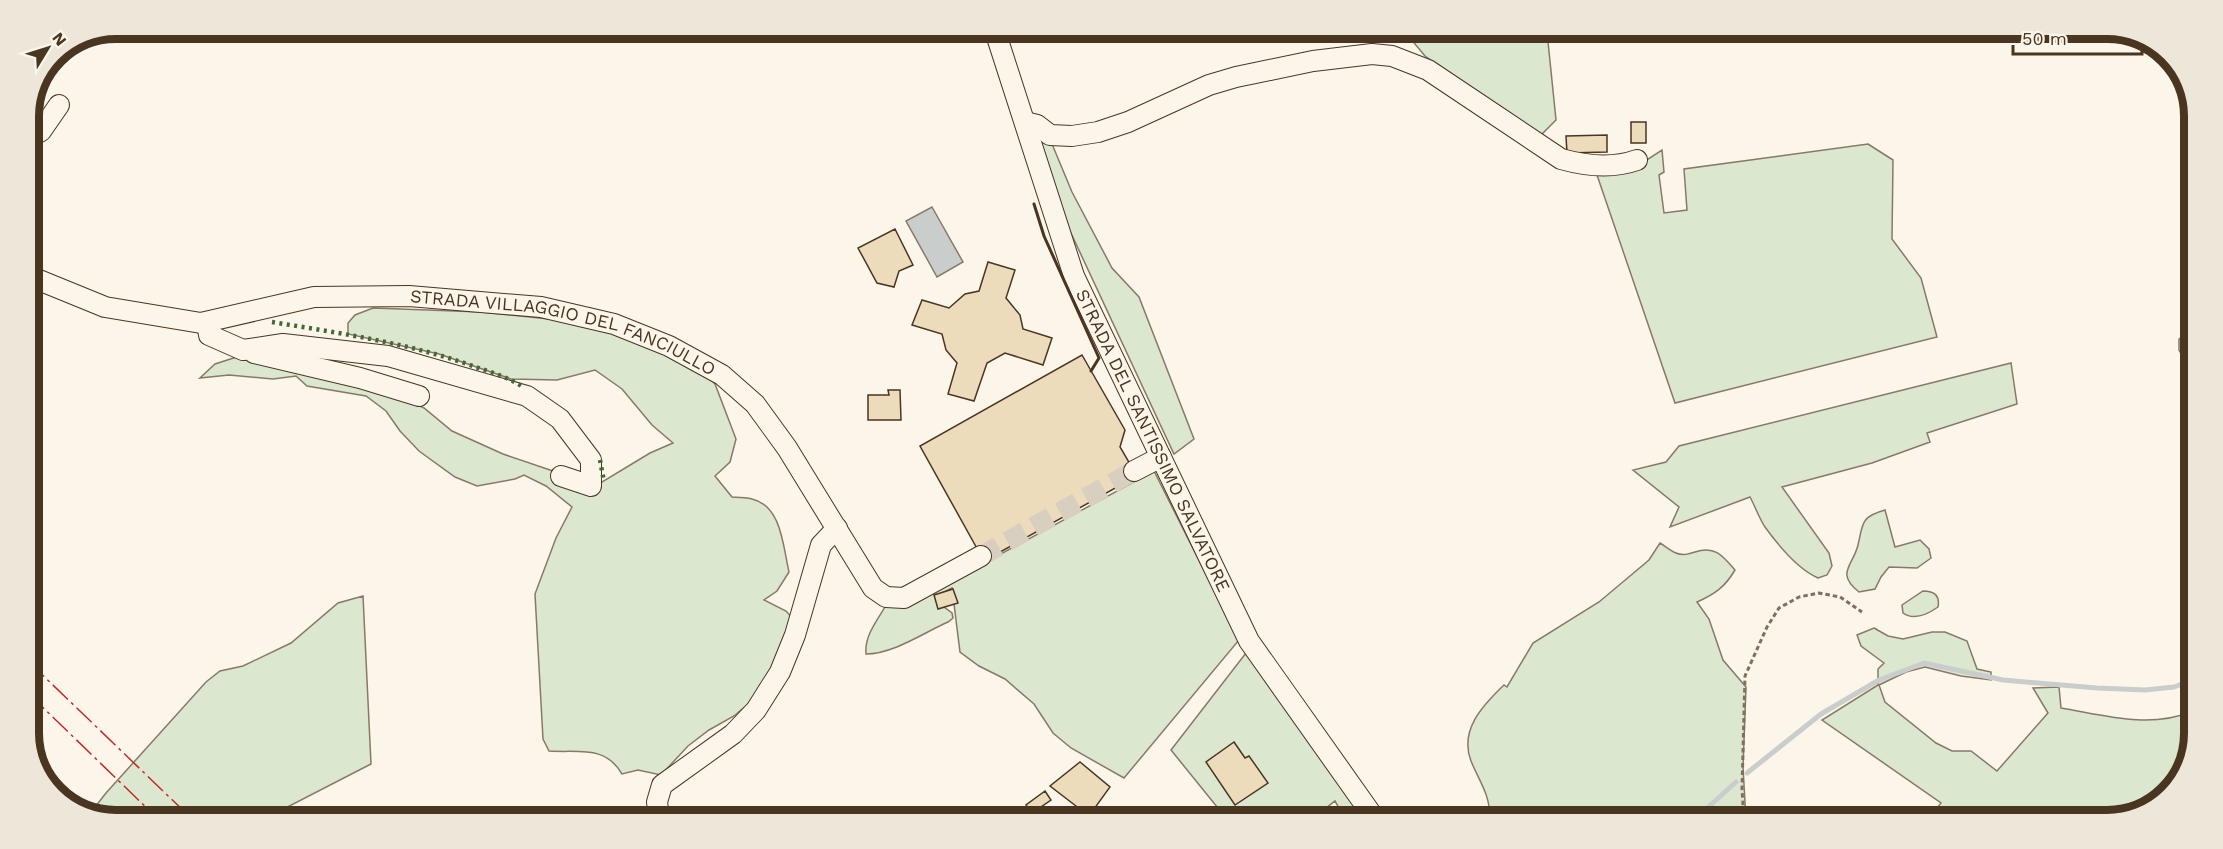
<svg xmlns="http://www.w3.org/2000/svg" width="2223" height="849" font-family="'Work Sans',sans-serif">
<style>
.green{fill:#dce7d0;stroke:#887966;stroke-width:1.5}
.water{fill:#c9cecd;stroke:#887966;stroke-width:1.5}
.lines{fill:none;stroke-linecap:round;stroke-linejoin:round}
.stream{stroke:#c9cecd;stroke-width:5}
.building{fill:#ecdcbc;stroke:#4a3520;stroke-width:1.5}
.minor-tunnel{stroke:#d8cfc1;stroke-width:20;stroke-dasharray:20 10;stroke-linecap:butt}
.minor-casing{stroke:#4a3520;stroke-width:22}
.path{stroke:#7f6f5c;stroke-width:3;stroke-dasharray:4.5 3;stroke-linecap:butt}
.minor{stroke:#fbf6e9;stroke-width:20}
.hedge{stroke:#436837;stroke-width:4.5;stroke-dasharray:3 4.5;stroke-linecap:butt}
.wall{stroke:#4a3520;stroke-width:3}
.power{stroke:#c62828;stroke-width:1.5;stroke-dasharray:21 4.5 3 4.5;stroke-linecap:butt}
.labels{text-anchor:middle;stroke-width:4.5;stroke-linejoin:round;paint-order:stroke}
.street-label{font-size:18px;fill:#4a3520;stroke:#fbf6e9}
.rim{fill:none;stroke:#4a3520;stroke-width:8}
</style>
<rect width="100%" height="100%" fill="#fbf6e9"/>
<path class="green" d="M1405 32H1547L1556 120 1541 135 1425 56Z
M1039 136 1052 144 1072 192 1112 268 1139 297 1194 439 1174 454 1070 231Z
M1868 144 1893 160 1892 239 1921 278 1937 337 1675 403 1597 175 1639 165 1662 150 1664 172 1659 175 1664 213 1687 210 1684 169Z
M373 308 481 312 598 324 693 361 715 384 736 439 730 462 715 476 732 497C739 498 746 497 752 499 782 506 783 547 789 572L777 591 764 600 786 611 795 621 783 663 754 699 734 716 709 730 688 746 661 775 638 770 622 774C605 745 580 753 549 751L543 739 535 594 556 538 572 507 546 486 524 475 515 479 477 486 455 477 419 451 400 431 386 411 366 396 307 386 296 376 273 379 229 375 200 378 215 364 249 353 401 397 424 408 452 431 503 454 553 471 589 490 650 453 673 443 652 425 622 389 595 370 557 380 511 379 439 354 348 334V323L355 315Z
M2193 328 2192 366H2188L2179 350V339Z
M2011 363 2017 404 1927 433 1930 442 1872 463 1782 487 1829 553 1832 566 1827 575 1818 578C1798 569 1778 545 1765 527 1759 518 1755 506 1750 497L1670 527 1679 507 1633 470 1666 462 1679 446Z
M1154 471 1239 640 1124 778 1071 748 1053 733 1034 704 1005 679 979 666 960 652 952 588 942 593 936 601 952 613 953 618 948 622C923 633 893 654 866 654 864 635 879 618 888 602L951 581Z
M1885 510 1895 547 1920 540 1929 549 1931 558 1917 568 1889 567 1881 577 1875 589 1859 592C1835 573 1853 566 1858 545 1863 524 1860 517 1885 510Z
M1660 543C1665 546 1671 551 1676 553 1683 556 1689 554 1695 552 1715 545 1723 556 1735 570 1725 587 1715 594 1697 602L1709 619 1723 660 1746 687 1743 767 1746 820 1490 819C1490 794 1480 783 1471 761 1459 730 1483 705 1504 685L1507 687 1533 643 1599 602 1649 560Z
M1923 591C1935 591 1940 596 1938 607 1928 614 1914 621 1903 613L1902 605Z
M363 596 371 764 270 816H88L106 793 206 682 220 671 243 666 291 643 338 603Z
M1874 628 1888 636 1903 639 1932 632H1945L1967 641 1977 669 1991 672V680L1961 676 1925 667 1906 672 1879 685 1885 702 1936 743 1952 751H1971L1997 771 2048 713 2033 688 2059 687 2061 708C2103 715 2149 729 2190 712V761L2160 803 2107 820H1928L1941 803 1822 720 1878 685V669L1884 663 1861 646 1857 635Z
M1246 653 1368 819H1345L1335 801 1312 819 1226 818 1171 750Z"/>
<path class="water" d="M932 207 963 262 937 277 906 221Z"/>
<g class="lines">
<path class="stream" d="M1747 773 1821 714 1879 680 1924 663 2003 680 2097 688 2145 690 2174 687 2190 681
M1694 820 1736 782"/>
</g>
<path class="building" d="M1631 122H1646V143H1631Z
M1607 135V152L1567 153 1566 136Z
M895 229 913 265 899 271 894 287 877 283 858 248Z
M988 262 1015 270 1006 298 1020 315 1023 329 1052 338 1043 365 1005 353 987 363 974 401 948 394 957 363 946 350 942 334 912 325 922 300 949 308 965 294 979 291Z
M1082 355 1125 430 1120 447 1137 476 984 561 920 446Z
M888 390H900L901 420H868V395H889Z
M953 589 958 603 938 609 934 595Z
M1234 742 1245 758 1249 756 1268 783 1235 805 1206 762Z
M1080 762 1110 787 1089 816 1050 786Z
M1045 791 1051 800 1032 813 1026 805Z"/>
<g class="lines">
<path class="minor-tunnel" d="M981 556 1134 471"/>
<defs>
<g id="minor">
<path id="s1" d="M995 31 1074 276 1249 641 1375 819"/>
<path d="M1025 122 1037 125 1050 135 1072 136 1098 132 1128 122 1209 85 1236 77 1313 61 1372 54 1392 56 1428 70 1561 159C1586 166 1612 169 1637 160"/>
<path d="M29 138 41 131 59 105"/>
<path id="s2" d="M29 276 105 307 201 323 314 297 409 296 541 307 614 324 669 346 722 375 755 404 787 448 873 588 886 597 904 598 981 556"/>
<path d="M207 322 209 335 243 350 283 344 388 356 527 396 560 419 591 460V486L561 476"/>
<path d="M254 353 360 378 419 396"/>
<path d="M1134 471 1161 457"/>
<path d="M659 817 657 802 662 785 733 734 756 710 780 672 795 635 821 545 837 528"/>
</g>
</defs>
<use href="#minor" class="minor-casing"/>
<path class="path" d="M1392 32 1404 41
M1744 820 1742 789 1745 676 1767 627 1779 608 1799 597 1819 593 1840 597 1862 612"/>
<use href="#minor" class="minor"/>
<path class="hedge" d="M272 322C339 333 408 343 473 366 490 372 508 377 523 387
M600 460 604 482"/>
<path class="wall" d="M1034 204 1044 236 1099 358 1091 371"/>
<path class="power" d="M29 662 189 816
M29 694 155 816"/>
</g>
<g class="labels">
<g class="street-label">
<text dy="6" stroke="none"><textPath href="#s2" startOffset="550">STRADA VILLAGGIO DEL FANCIULLO</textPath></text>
<text dy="6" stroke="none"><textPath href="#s1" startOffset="440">STRADA DEL SANTISSIMO SALVATORE</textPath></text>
</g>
</g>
<path d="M0 0H2223V849H0ZM116 39H2107A77 77 0 0 1 2184 116V733A77 77 0 0 1 2107 810H116A77 77 0 0 1 39 733V116A77 77 0 0 1 116 39Z" fill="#ede7d9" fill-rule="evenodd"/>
<path class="rim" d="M116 39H2107A77 77 0 0 1 2184 116V733A77 77 0 0 1 2107 810H116A77 77 0 0 1 39 733V116A77 77 0 0 1 116 39Z"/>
<g transform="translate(48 48) rotate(52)" stroke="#fbf6e9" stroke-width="4.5" paint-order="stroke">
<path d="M0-4.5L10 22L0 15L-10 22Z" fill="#4a3520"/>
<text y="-9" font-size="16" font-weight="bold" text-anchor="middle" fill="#4a3520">N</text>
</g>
<path d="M2013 45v9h129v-9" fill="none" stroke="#4a3520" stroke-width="3"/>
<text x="2022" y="45" font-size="18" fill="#4a3520" stroke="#fbf6e9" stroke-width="4.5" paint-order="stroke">50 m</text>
</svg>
